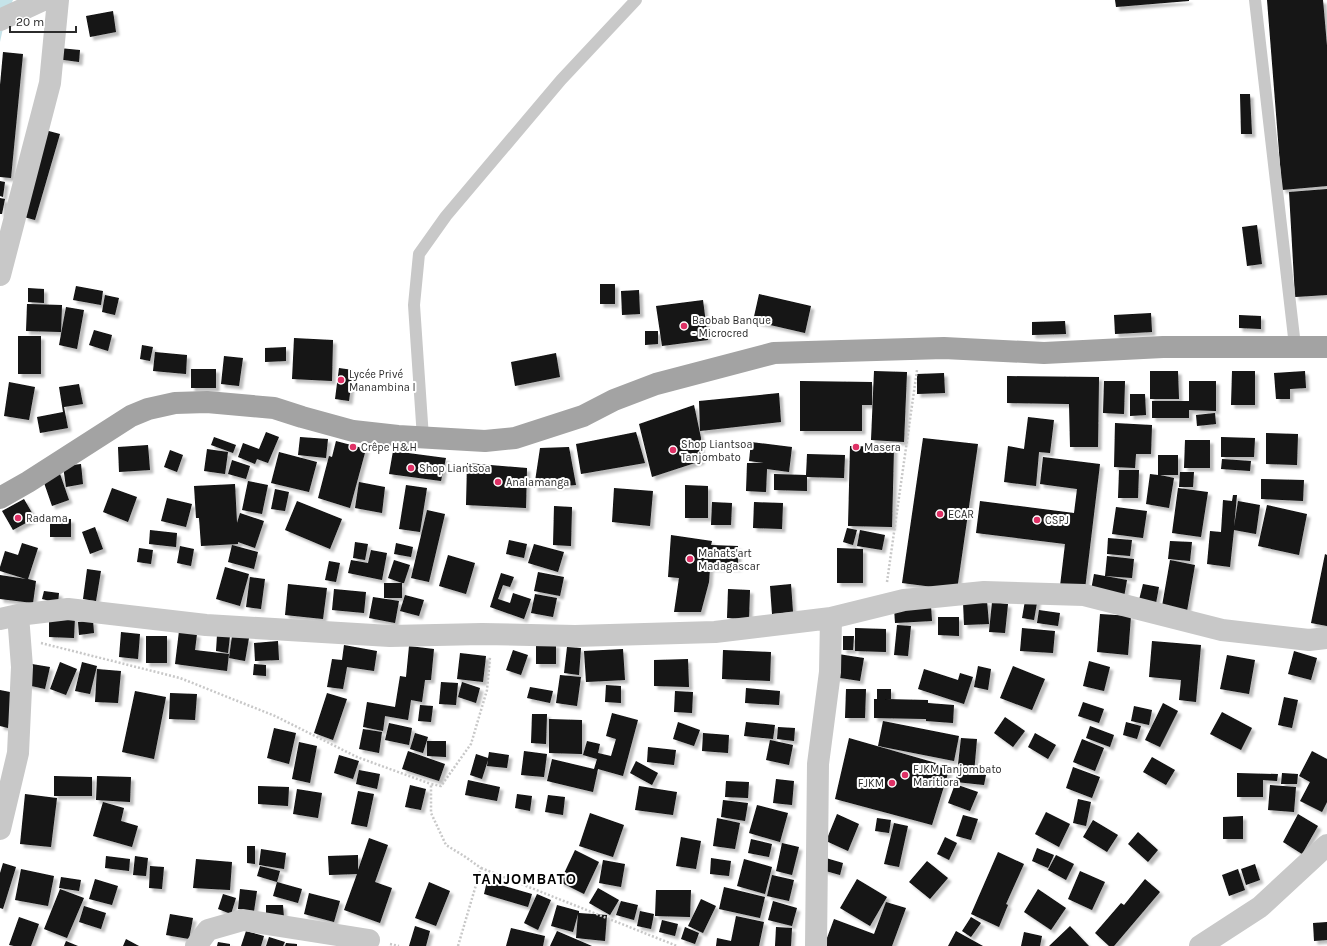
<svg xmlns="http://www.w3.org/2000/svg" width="1327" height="946" font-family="Karla,sans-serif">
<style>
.water{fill:#c5e3e9}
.building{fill:#121212;filter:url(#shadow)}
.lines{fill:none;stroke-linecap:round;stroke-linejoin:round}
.path{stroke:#c8c8c8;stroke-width:2.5;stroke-dasharray:2 2;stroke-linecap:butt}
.service{stroke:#c8c8c8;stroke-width:12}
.minor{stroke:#c8c8c8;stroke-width:22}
.primary{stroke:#a3a3a3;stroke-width:22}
.poi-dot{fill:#df3166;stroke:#fff;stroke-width:1.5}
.labels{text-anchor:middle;stroke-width:4;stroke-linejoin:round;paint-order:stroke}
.poi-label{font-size:11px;fill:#2b2b2b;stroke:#fff;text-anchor:start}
.district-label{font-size:15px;font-weight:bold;letter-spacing:1px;fill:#000;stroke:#fff}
</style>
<defs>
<filter id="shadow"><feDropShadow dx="3.5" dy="3.5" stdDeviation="1" flood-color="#0004"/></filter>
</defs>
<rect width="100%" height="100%" fill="#fff"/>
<path class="water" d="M0 0H13L5 19 0 42Z"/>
<path class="building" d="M1115 0H1189V1L1116 7Z
M1267 0H1323L1327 46V186L1282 190Z
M113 11 116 32 90 37 86 16Z
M59 48 80 50 79 62 57 59Z
M3 52 23 54 11 178 0 177V85Z
M1240 94H1250L1252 134H1241Z
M45 130 60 134 35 220 24 217Z
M0 181 5 182 3 197 0 196Z
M1327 189V295L1295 297 1289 192Z
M0 198 5 199 2 214H0Z
M1257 225 1262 264 1247 266 1242 227Z
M600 284H615V304H600Z
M76 286 103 291 101 305 73 300Z
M28 288 44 289V303L28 302Z
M639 290 640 314 622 315 621 291Z
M759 294 811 306 805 333 753 321Z
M105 295 119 298 115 315 102 312Z
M703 300 708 340 662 346 656 306Z
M27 304 62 305 61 332 26 331Z
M66 307 84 310 77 349 59 345Z
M1151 313 1152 332 1115 334 1114 315Z
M1239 315 1261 316V329L1239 328Z
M1065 321 1066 334 1032 335V322Z
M94 330 112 335 108 351 89 345Z
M645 331H658V344L645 345Z
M18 336H41V374H18Z
M294 338 333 340 332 381 292 379Z
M142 345 153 347 150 361 140 359Z
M286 347V361L265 362V348Z
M155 352 187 355 186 374 153 371Z
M556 353 560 377 515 386 511 362Z
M224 356 243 358 239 386 221 384Z
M339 368 353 370 349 401 335 399Z
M191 369H216V388H191Z
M874 371 907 372 904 442 871 440Z
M1150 371H1178L1179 399H1150Z
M1232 371H1255V405H1231Z
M1305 371 1306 388 1290 389V399H1276L1274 373Z
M944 373 945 393 917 394V374Z
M1007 376 1099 377 1098 447H1070L1069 404 1007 403Z
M800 381 872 382V405H862V431H800Z
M1104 381H1125L1124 414 1103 413Z
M1189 381H1216V411L1189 410V418H1152V401H1189Z
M9 382 35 387 29 420 4 416Z
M79 384 83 404 64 407 68 428 40 433 37 417 63 412 59 387Z
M779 393 781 422 700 431 699 401Z
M1130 394H1145L1146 415 1130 416Z
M694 405 701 438V461L652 477 639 424Z
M1215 413 1216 424 1197 426 1196 415Z
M1028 417 1054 420 1050 453 1039 452 1036 486 1004 482 1008 446 1024 449Z
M1115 423 1152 425 1151 454H1136L1135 468 1114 467Z
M266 432 279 437 268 463 257 459 255 464 238 457 243 443 259 449Z
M636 432 645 463 581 474 576 444Z
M1266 433 1298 434 1297 465 1266 464Z
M214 437 236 445 233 453 211 445Z
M300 437 328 439 326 458 298 455Z
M1221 437 1255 438 1254 457H1221Z
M923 438 978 444 957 590 902 583Z
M1185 440H1210V468H1184Z
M336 441 366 449 350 508 318 498 329 456 332 457Z
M751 442 792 447 789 472 767 469 766 492 746 491 747 463H764L749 461Z
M148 445 150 470 119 472 118 447Z
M850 446 894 447 892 527 848 526Z
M569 447 576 485 534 488 540 448Z
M207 449 228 452 225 474 204 471Z
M170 450 183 455 177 472 164 467Z
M393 451 446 458 441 481 389 474Z
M279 452 317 462 309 492 271 483Z
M807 454 845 455 844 478 807 477V491L774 490V474L806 475Z
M1158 455H1178V475H1160L1174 478 1169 508 1146 504 1150 474 1158 475Z
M1043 457 1100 464 1085 589 1060 586 1065 544 976 533 980 501 1074 513 1077 489 1040 484Z
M1222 459 1251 461 1250 471 1221 469Z
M232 460 250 466 246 479 228 474Z
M467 463 527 468 526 508 466 505Z
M81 464 83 484 66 487 63 466Z
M1119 470H1139L1138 498H1118Z
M59 471 69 500 52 506 42 477Z
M1180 472H1194L1193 487H1179Z
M1261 479 1304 480 1303 501 1261 499Z
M248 481 268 485 262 514 242 510Z
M359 482 385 487 382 513 355 508Z
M235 484 237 523 240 513 264 521 255 548 238 542V544L201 546 199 518H196L194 486Z
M406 485 427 488 420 532 399 529Z
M685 485 708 486V518H685Z
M112 488 137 497 128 522 103 512Z
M614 488 653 491 650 526 612 522Z
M1178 488 1208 492 1201 537 1172 533Z
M275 489 289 492 285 511 271 509Z
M1233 495H1237L1234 527 1238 501 1260 505 1256 534 1234 530 1230 567 1207 564 1210 531 1221 532 1223 500 1232 501Z
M167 498 192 504 186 527 161 521Z
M24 499 35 518 13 530 2 511Z
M297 501 342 519 330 549 285 530Z
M712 502 732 503 731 525H711Z
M754 502 783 503 782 529 753 528Z
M1267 505 1307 514 1299 555 1258 546Z
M554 506 572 507 571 546 553 545Z
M1116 507 1147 511 1143 538 1112 534Z
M427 510 445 514 429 582 411 578Z
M50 519H71V537H50Z
M95 527 103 549 90 554 82 532Z
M847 528 857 530 853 545 843 542Z
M150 530 177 533 176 547 149 544Z
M860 530 885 535 882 550 857 546Z
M671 535 712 541 711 545 738 546V568H710L709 582 701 612H674L679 578 668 577Z
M1108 538 1132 540 1130 556 1107 554Z
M509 540 527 544 524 558 506 554Z
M1170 541 1192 542 1190 561 1168 559Z
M355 542 368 544 365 560 353 558Z
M22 543 38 548 28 579 36 581 33 603 0 599V575L26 579 0 571V567L5 551 18 555Z
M396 543 413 547 411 557 394 554Z
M534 544 564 552 558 572 528 563Z
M232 545 258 552 254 569 228 562Z
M180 546 194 549 191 566 177 563Z
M139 548 153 550 151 564 137 562Z
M837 548 863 549V583H837Z
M371 550 387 553 382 580 348 573 351 560 368 563Z
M1325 554 1327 555V626L1311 623Z
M448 555 475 563 466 594 439 586Z
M1107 556 1134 559 1132 578 1105 576Z
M394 560 410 565 404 583H402V598H384V583H402L388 578Z
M1170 560 1195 565 1187 611 1162 606Z
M329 561 340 563 336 582 325 580Z
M225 567 249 574 240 606 216 599Z
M87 569 101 571 96 601 83 599Z
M538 572 564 577 560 596 534 591Z
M501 573 514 577 510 587 503 585 498 599 510 603 513 593 531 599 524 619 490 607Z
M1094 574 1127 580 1124 597 1091 590Z
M250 577 265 579 261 609 246 607Z
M288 584 327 588 323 619 285 615Z
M791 584 793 612 772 614 770 586Z
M1143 584 1159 587 1156 603 1139 600Z
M334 589 366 592 364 613 332 610Z
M728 589 750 590 749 619 727 618Z
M44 591 59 593 58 603 42 599Z
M535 594 557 598 553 617 531 613Z
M405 595 424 600 419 616 400 611Z
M1026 595 1038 597 1034 620 1022 618Z
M373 597 399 601 395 623 369 618Z
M987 601 989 624 964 625 963 602Z
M992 602 1008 604 1005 633 989 632Z
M931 606 932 621 895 623 894 608Z
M1039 610 1060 613 1058 626 1037 623Z
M1100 614 1131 616 1128 655 1097 652Z
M49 616 75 617 74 638 49 637Z
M938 617H959V636L938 635Z
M93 620 94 633 79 635 78 622Z
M897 625 911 626 908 656 894 655Z
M855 628 886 629V652L855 651Z
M1022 628 1055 631 1053 653 1020 651Z
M179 631 197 634 195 650 229 654 227 671 175 664Z
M121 632 140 634 138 659 119 657Z
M217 635 230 636 228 653 216 651Z
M146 636H167V663H146Z
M232 636 249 638 245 661 229 658Z
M843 636H854L853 650H843Z
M278 641 279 660 255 661 254 643Z
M1152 641 1201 645 1196 702 1179 700 1181 680 1149 677Z
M536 644H556V664H536Z
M344 645 377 651 374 671 347 667 343 689 327 687 332 659 342 660Z
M409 646 434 649 431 680H425L422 702 411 700 408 720 385 716 383 731 363 727 367 702 395 707 400 676 406 677Z
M567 647 581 648 579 675 564 673Z
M623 649 625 680 586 682 584 651Z
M513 650 528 655 521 675 506 670Z
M723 650 771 652 770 681 722 679Z
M1294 651 1317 658 1311 680 1288 674Z
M460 653 486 656 483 682 457 679Z
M838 654 864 658 860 681 834 677Z
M1227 655 1255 660 1249 694 1220 689Z
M688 659 689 687 654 686V660Z
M1089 661 1110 667 1104 691 1083 686Z
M60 662 77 669 66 695 50 689Z
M82 662 97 666 90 694 75 691Z
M32 664 50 667 45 689 27 685Z
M254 664 266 665V676L253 675Z
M978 666 991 669 988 690 974 687Z
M1013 666 1045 679 1032 710 1000 698Z
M97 669 121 671 118 703 95 702Z
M924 669 958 680 960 673 973 677 964 704 918 689Z
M560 675 581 677 577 706 556 703Z
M441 682 458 683 456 705 439 704Z
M462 682 480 688 476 703 458 697Z
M606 685 621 686V703L605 702Z
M530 687 553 691 550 703 527 698Z
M746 688 780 691 779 705 745 703Z
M846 689H866L865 718H845Z
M877 689H891V699H885L928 700V703L954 705 953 723 926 721V719L874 718V699H877Z
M0 690 15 693 8 728 0 726Z
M135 691 166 697 154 759 122 752Z
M675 691 693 692 692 713 674 712Z
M170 693 197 694 195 720 169 719Z
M327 693 347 699 333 740 314 733Z
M1284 697 1298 700 1292 728 1278 725Z
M1083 702 1104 709 1099 723 1078 716Z
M1163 703 1178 711 1160 747 1145 740Z
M420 705 433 706 431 722 418 721Z
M1134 706 1152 710 1149 725 1131 721Z
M1222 712 1252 728 1241 750 1210 734Z
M612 713 638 720 623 776 598 769 593 792 547 781 552 759 594 769 597 759 583 755 587 741 600 744 598 753 611 756 616 739 606 736Z
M532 714H547L546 744 531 743Z
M1005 717 1025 731 1013 747 994 733Z
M549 719 582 720V754L549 753Z
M883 721 959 736 954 761 878 746Z
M678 722 700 730 694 746 673 739Z
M746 722 775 725 773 739 744 736Z
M1126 722 1141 726 1137 739 1123 735Z
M389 723 412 728 409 745 385 740Z
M1090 726 1114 735 1110 747 1086 738Z
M778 727 795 728 794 741 777 739Z
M274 728 296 733 289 764 267 758Z
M363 729 382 732 379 753 359 749Z
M415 733 428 737 423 753 410 749Z
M703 733 729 735 728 753 702 751Z
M1035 733 1056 745 1048 759 1028 747Z
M849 738 950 767 932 825 835 799Z
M961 738 977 739 974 773 986 775 984 785 956 782Z
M1082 739 1104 748 1095 771 1073 762Z
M770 740 793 745 789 765 766 760Z
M427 741H446V757L427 756Z
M299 742 317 746 310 783 292 779Z
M648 747 676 750 674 765 647 762Z
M408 751 445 764 439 781 402 769Z
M524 751 547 754 544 777 521 775Z
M1312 751 1327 759V802L1322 812 1300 801 1310 782 1299 776Z
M489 752 509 755 507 768 487 766 488 760 482 779 470 775 476 754 488 758Z
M339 755 359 761 353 779 334 773Z
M1152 757 1175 770 1166 785 1143 772Z
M636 761 658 773 652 785 630 773Z
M1073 767 1100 777 1092 798 1066 788Z
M359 770 380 774 377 789 356 784Z
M1237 773 1278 774 1277 781 1263 780V797H1237Z
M1282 773 1298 774 1297 784H1281Z
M54 776 92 777V796H54Z
M97 776 131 777 130 802 96 800Z
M776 779 794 781 792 805 773 803Z
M468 780 500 787 497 801 465 795Z
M726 781 749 782 748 798 725 797Z
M955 784 978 792 970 811 948 803Z
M410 785 426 789 421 810 405 807Z
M1270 785 1296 787 1294 812 1268 810Z
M258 786 289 787 288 806 258 804Z
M639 786 677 792 673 815 635 810Z
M297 789 322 793 318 818 293 814Z
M358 791 374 794 367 827 351 824Z
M25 794 57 798 51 847 20 844Z
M517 794 532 796 530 811 515 808Z
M548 795 565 797 563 815 545 812Z
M1078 799 1091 802 1086 826 1073 823Z
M723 800 748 803 745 821 721 817Z
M103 802 124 808 121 821 138 826 132 847 93 836Z
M757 805 788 813 780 842 749 833Z
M1046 812 1070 824 1059 847 1035 834Z
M590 813 624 825 613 857 579 846Z
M837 814 859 824 848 851 826 841Z
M1298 814 1318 826 1302 854 1283 842Z
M963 815 978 819 971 840 956 836Z
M1243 816V839H1223V817Z
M717 818 740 823 735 849 713 846Z
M877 818 891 820 889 833 875 831Z
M1093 820 1118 835 1107 852 1083 837Z
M894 823 908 826 899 867 884 864Z
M1138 832 1158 850 1148 862 1128 844Z
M681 837 701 841 696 869 676 866Z
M945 837 957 843 949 860 937 854Z
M369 838 388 845 375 882 392 888 380 923 344 910 357 874 329 875 328 856 358 855V870Z
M751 839 772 844 769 857 748 853Z
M782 843 799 847 792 875 776 871Z
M247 846H255V864L247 863Z
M1037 848 1054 855 1048 868 1032 861Z
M261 849 286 853 284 869 259 865Z
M575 850 599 862 584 894 560 882Z
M998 852 1024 864 1006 904 1008 905 999 927 971 914Z
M1056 855 1074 864 1066 880 1048 870Z
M106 856 130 859 129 871 105 868Z
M135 856 148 858 146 876 133 875Z
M819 856 843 863 840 875 815 868Z
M711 858 731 861 729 876 710 874Z
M196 859 232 862 230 890 193 888Z
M744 859 772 867 765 894 737 886Z
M603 860 625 864 621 887 599 883Z
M927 861 948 878 930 899 909 882Z
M3 863 16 867 3 909 0 908V873Z
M1255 864 1260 880 1246 885 1241 869Z
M150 866 164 867 162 889 149 888Z
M260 866 280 871 277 882 302 889 298 903 273 896 277 882 257 876Z
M21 869 54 876 48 906 15 900Z
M1238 869 1245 890 1229 896 1222 875Z
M1080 871 1105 882 1092 910 1068 899Z
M772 875 794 880 789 901 767 896Z
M61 877 81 880 79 891 59 888Z
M95 879 118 886 112 905 89 899Z
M857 879 887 897 870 926 840 908Z
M1145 879 1160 892 1114 946H1109L1095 933 1121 903 1124 905Z
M487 881 532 894 528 907 484 894Z
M429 882 450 891 436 926 415 918Z
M724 887 765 897 760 918 719 909Z
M598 888 619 900 610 915 589 903Z
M60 889 84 898 67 938 44 929Z
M240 889 257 891 254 911 238 909Z
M1038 889 1066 908 1051 930 1024 912Z
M656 890H691L690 917 655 916Z
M309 893 340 901 334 922 304 914Z
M223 894 236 898 231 914 218 909Z
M537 894 551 900 538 930 524 923Z
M701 899 716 906 703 933 688 926Z
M621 901 638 905 634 920 616 915Z
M773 901 797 908 792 926 768 920Z
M886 902 906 908 892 946H824L834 919 874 934Z
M266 905H283L284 918 266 919Z
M557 905 579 911V913L607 915 605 941 576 938 578 914 573 932 551 926Z
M84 906 106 913 101 929 79 922Z
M640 911 654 914 651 929 637 926Z
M170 914 193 918 189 939 166 935Z
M736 916 764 922 759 946H716L717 938 731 941Z
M19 917 39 924 31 946H14L9 945Z
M971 917 981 923 971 937 962 931Z
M662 920 678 924 675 936 659 932Z
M1327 922V940L1314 941 1313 923Z
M415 926 430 931 426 946H409Z
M1070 926 1089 946H1049Z
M685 927 699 933 695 944 681 939Z
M776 927 792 928 791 946H775Z
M511 928 545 936 543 946H506Z
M246 931 264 936 261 946H241Z
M557 931 592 946H550Z
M956 931 983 946H948Z
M1024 932 1042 936 1040 946H1021Z
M269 937 285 942 283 946H266Z
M126 939 139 946H123Z
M66 941 78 946H64Z
M218 942 230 944V946H217Z
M286 943 297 944V946H285Z"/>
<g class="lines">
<path class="path" d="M887 582 917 370
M41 643 180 678 275 716 357 757 431 784
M481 868 677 946
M390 944 399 946
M458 946 481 868 464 856 446 845 431 813V784L441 786 471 744 487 690 490 657"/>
<path class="service" d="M1255 0 1295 346
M423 438 414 305 419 254 446 216 561 80 636 0"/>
<path class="minor" d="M0 20 43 0
M0 275 50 83 58 0
M0 619 18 615 68 609 206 625 390 636 482 634 575 636 715 632 831 618 904 600 984 592 1084 595 1222 630 1309 640 1327 638
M0 829 18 753 22 667 18 615
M196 946 208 930 243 920 369 940
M816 946 818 764 830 672 831 618
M1200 946 1260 907 1327 845"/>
<path class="primary" d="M0 498 28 482 131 416 148 409 175 403 207 402 274 408 302 417 353 431 398 436 485 441 515 438 583 416 614 400 656 384 774 353 944 348 1044 353 1163 347H1327"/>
</g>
<g class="poi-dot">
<circle cx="684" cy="326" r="4"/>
<circle cx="341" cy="380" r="4"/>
<circle cx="353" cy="447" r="4"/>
<circle cx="856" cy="447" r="4"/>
<circle cx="673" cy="450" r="4"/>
<circle cx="411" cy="468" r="4"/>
<circle cx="498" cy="482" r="4"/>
<circle cx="940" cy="514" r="4"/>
<circle cx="18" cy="518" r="4"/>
<circle cx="1037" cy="520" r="4"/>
<circle cx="690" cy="559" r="4"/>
<circle cx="905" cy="775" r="4"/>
<circle cx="892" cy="783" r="4"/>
</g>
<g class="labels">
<g class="poi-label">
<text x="692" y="324">Baobab Banque<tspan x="692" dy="13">- Microcred</tspan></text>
<text x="349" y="378">Lycée Privé<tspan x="349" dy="13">Manambina I</tspan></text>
<text x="681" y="448">Shop Liantsoa<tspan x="681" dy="13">Tanjombato</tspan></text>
<text x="361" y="451">Crêpe H&amp;H</text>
<text x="864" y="451">Masera</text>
<text x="419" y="472">Shop Liantsoa</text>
<text x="506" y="486">Analamanga</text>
<text x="948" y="518">ECAR</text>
<text x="26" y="522">Radama</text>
<text x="1045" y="524">CSPJ</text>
<text x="698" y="557">Mahats'art<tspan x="698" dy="13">Madagascar</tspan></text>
<text x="913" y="773">FJKM Tanjombato<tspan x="913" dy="13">Maritiora</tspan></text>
<text x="884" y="787" text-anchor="end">FJKM</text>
</g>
<g class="district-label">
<text x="525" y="884">TANJOMBATO</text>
</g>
</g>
<path d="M10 26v6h66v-6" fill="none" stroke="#2b2b2b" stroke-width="2"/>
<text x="16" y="26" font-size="12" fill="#2b2b2b" stroke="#ffffff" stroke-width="3" paint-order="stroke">20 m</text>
</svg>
